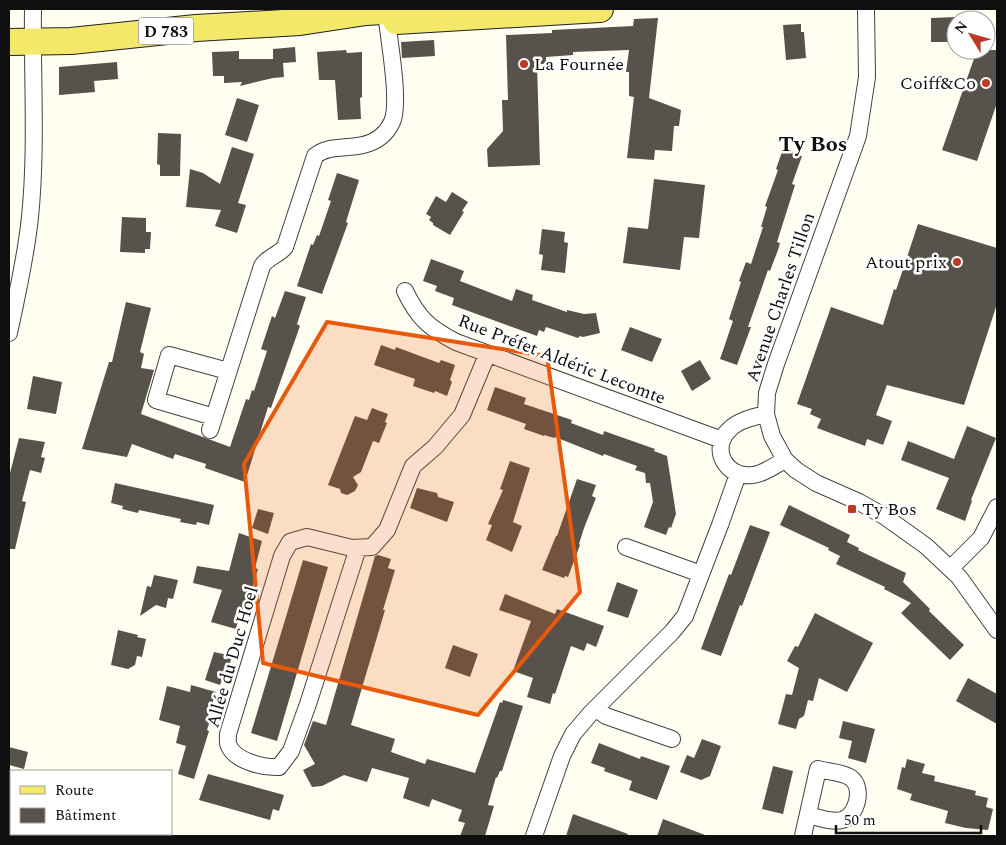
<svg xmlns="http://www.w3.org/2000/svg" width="1006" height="845" font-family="Spectral,serif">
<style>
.building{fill:#57524b}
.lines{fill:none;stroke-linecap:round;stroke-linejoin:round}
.street-casing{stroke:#424242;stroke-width:18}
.primary-casing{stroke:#202020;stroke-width:28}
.street{stroke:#fff;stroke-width:16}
.primary{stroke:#f4e86b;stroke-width:26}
.marked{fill:#e8590c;fill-opacity:0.2;stroke:#e8590c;stroke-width:4;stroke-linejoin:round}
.poi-dot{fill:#bb3a2a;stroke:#fff;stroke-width:2}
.labels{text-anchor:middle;stroke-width:5;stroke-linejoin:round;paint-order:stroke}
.shield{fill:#fff;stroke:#575757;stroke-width:1}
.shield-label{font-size:16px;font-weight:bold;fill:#0f0f0f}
.poi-label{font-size:18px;fill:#0f0f0f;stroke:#fff;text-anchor:start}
.street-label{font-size:18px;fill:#0f0f0f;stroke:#fff}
.district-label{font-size:22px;font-weight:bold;fill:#0f0f0f;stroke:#fff}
</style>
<rect width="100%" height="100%" fill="#fffef1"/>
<path class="building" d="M956 17V42H931V18Z
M658 18 649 98 681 110 679 126H674L672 151 655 150 654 160 627 158 634 97 629 96V72H626L629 50 573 52V55L546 57V64H537L540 165 488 167 487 149 503 131 502 100H508L506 35 552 33V30L633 26 634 19Z
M801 24V32H804L806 58 786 60 783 25Z
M434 40 435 56 402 58 401 42Z
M295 47 296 62 283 63 284 77 273 78 240 86 242 82 224 83V76H213L212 52 239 51V59H273V49Z
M346 50 347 53 362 52V97L360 98 361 119 338 120 335 80H319L317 52Z
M977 50H997V103L977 161 942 150Z
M117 62 118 79 94 81 95 92 59 95V67Z
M237 98 259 105 247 142 225 135Z
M158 133 181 134 180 176H160V165L157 164Z
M232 147 254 154 238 203 246 205 237 233 215 226 221 210 186 207 190 169 203 173 220 184Z
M783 149 802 156 792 184 795 185 777 242 780 243 778 250 770 271 768 270 748 327H751L737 365 720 359 733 321 729 319 741 282 739 281 746 262 751 264 763 227H761L767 207 765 206 778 170 776 169Z
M337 173 359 180 346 222 348 223 322 294 297 286 311 244 313 245 317 235 319 236 331 201 328 200Z
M654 179 705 185 699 238 684 237 680 270 623 263 628 227 648 229Z
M452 192 468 202 462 211 464 212 450 235 433 225V223L429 220 431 217 426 214 436 196 446 202Z
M122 217 146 218V232H151L150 249H145V253L120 252Z
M918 224 997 248V304L964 405 887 385 876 415 892 421 883 445 867 439 865 446 817 428 821 419 810 414 812 409 797 404 831 307 883 325 894 289 896 290Z
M542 229 565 232 564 242 568 243 565 273 541 270 543 255 539 254Z
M431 259 464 271 460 281 512 301 516 289 533 295 532 300 567 312V310L584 314 596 313 600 333 583 337 580 336 578 338 546 327 544 332 539 330 537 336 452 305 454 298 435 291 437 286 423 281Z
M285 291 306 297 297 324 300 326 271 408 268 407 245 482 205 468 206 464 175 454 173 459 132 444 127 457 82 449 109 362H112L126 302 151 308 140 352 144 354 141 368 154 370 141 414 230 447 246 399 249 400 252 390 254 391 267 351 261 349 272 316 275 318Z
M630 327 662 339 652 362 621 350Z
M381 345 395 350 396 347 439 363 441 360 455 365 450 380 452 382 447 396 435 391 434 393 413 386 415 379 374 365Z
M700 360 711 379 692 391 681 371Z
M33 376 62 382 56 414 27 409Z
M495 387 526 398 524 404 572 420 571 423 603 435 604 431 655 449 654 451 667 456 676 514 671 528 669 527 666 535 644 527 653 502 650 483H646L645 473 635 470 637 466 604 454 603 456 555 437 554 438 544 435V436L524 429 526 424 487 410Z
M372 408 388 414 385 422 387 423 379 443 373 441 361 472 353 477 358 485 355 491 347 495 341 493 340 489 328 485 355 416 367 420Z
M967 426 996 438 971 500 972 501 965 521 936 509 949 478 901 460 908 441 954 459Z
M19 438 45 442 41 457 45 458 41 473 30 470 22 501 26 502 15 549H9V477Z
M510 461 530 468 513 522 522 526 512 552 486 540 492 525 488 524 503 490 500 489Z
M577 479 596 485 592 496 596 498 584 528 579 544 580 545 568 577 565 576 564 578 542 570 556 536H557Z
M115 483 214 505 209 525 197 522 196 525 180 522 181 519 139 510 138 513 122 509 123 506 111 503Z
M417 488 437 493 438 497 454 502 447 522 410 508Z
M789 505 850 535 847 542 859 548 858 550 906 573 903 582 930 609 929 611 964 645 950 660 901 613 911 603 884 589 885 587 836 564 840 556 828 550 829 548 780 525Z
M258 509 274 513 268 534 252 528Z
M750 525 770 532 742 606 740 605 721 656 701 649 729 574 731 575Z
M239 533 262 541 255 568 258 569 249 600H247L244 610 241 609 236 629 211 622 222 590 193 583 197 566 229 571Z
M378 555 391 559 388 568 395 570 383 610H385L351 725 395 739 391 752 425 764 427 759 475 773 500 702 502 703 503 700 523 706 502 771H500L497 778 496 777 488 805 494 806 485 836H460L465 823 458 821 462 810 432 799 429 807 403 798 409 778 372 768 367 782 344 775 322 786 312 787 303 770 315 764 304 745 313 721 326 725 375 556Z
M303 560 328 567 277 741 251 733Z
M154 575 178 580 173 599 168 598 166 608 156 605 140 616 147 586 151 587Z
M617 582 638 590 628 618 607 611Z
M505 594 555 614 557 609 604 626 596 647 587 643 584 651 571 646 555 694 553 693 550 704 527 697 533 678 513 671 531 621 499 610Z
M815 613 873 643 847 692 819 678 813 701 808 700 804 716 799 719 796 729 778 724 786 694 792 695 799 668 787 661 795 646 798 647Z
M118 630 138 635 137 637 146 639 142 657 137 656 135 665 128 669 111 665Z
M453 645 478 654 470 677 445 668Z
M214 652 232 656 226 675H224L220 685 205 680Z
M968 678 997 694V724L956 701Z
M191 685 216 692 207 719 210 720 207 730 209 731 194 779 178 774 186 746 176 743 180 726 159 720 167 686 190 692Z
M843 721 875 729 866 763 848 758 852 741 839 738Z
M702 739 721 746 710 776 701 780 680 772 687 755 694 758Z
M599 743 640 759 641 756 670 766 657 800 629 790 632 781 604 771 605 768 591 763Z
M9 747 28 752 24 769 9 765Z
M907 759 925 764 922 773 935 776 934 781 976 791 975 795 988 798 986 807 993 809 988 830 966 828 945 823 948 811 910 800 912 794 897 789 902 767 905 768Z
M773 766 793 771 783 814 762 809Z
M208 774 284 795 279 811 273 809 270 820 199 800Z
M573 814 628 834 627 836H566Z
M663 819 705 835V836H657Z"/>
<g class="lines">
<defs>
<path id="street" d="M866 9 867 77 858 136 776 364 767 393 766 414 772 436 785 460 796 470 816 483 859 502 884 516 926 546 959 577 997 630
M405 291C418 318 429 328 456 342L722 440
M9 333C17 295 26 257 30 217 37 148 32 78 33 9
M766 414C754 417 739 420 730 429 709 448 726 479 753 475 764 474 775 465 785 460
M214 417 156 400 169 355 228 371
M210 430 262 266C267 257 279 255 285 247L315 156C327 145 347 149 363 145 376 142 386 135 392 122 401 102 388 36 386 11
M626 547 701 574
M358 548 308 704 291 751 279 767C264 768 235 761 229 746 227 743 228 737 228 734L282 556 290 542 307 537 352 548 372 547 387 530 413 466 435 447 462 415 487 355
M951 568 981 538 997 507
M596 709 606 716 672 739
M534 836 562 756 573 734 590 714 672 632 685 616 720 525 738 474
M803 836 818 769C828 772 843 772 851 778 864 788 857 816 842 820 832 823 817 817 808 815"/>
<path id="primary" d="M396 21 600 9
M9 42 71 41 196 28 300 22 366 12 416 9"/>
</defs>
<use href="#street" class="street-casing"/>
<use href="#primary" class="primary-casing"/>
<use href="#street" class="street"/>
<use href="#primary" class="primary"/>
</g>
<path class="marked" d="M327 322 547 356 580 592 478 715 263 663 244 464Z"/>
<g class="poi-dot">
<circle cx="524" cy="64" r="5"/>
<circle cx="986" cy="83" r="5"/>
<circle cx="957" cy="262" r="5"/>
<rect x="847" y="504" width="10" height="10" rx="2.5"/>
</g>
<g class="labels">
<rect class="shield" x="138.5" y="17.5" width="55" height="27" rx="4"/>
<g class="shield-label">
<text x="166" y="37">D 783</text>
</g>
<g class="poi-label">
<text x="534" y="70">La Fournée</text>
<text x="976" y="89" text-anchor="end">Coiff&amp;Co</text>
<text x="947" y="268" text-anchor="end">Atout prix</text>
<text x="862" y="515">Ty Bos</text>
</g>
<g class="street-label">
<text transform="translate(780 297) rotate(-71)" y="6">Avenue Charles Tillon</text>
<text transform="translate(562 359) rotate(21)" y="6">Rue Préfet Aldéric Lecomte</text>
<text transform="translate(232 657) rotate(-74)" y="6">Allée du Duc Hoel</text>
</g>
<g class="district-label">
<text x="813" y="151">Ty Bos</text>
</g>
</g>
<rect width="1006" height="845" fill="none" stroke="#0f0f0f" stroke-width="20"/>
<rect x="10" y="770" width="162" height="65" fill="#ffffff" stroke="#9f9f9f"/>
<rect x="20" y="786" width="25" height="8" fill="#f4e86b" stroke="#9f9f9f"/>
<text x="55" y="795" font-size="15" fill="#0f0f0f">Route</text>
<rect x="20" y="808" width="25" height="15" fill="#57524b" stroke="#9f9f9f"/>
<text x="55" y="820" font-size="15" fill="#0f0f0f">Bâtiment</text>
<g transform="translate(971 35) rotate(307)"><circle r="24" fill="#ffffff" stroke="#9f9f9f"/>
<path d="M0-4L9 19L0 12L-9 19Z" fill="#bb3a2a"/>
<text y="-8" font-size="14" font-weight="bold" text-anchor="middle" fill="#0f0f0f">N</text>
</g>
<path d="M836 825v8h145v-8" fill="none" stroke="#0f0f0f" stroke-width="2.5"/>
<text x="844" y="825" font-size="15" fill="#0f0f0f" stroke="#ffffff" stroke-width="4" paint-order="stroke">50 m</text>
</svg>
